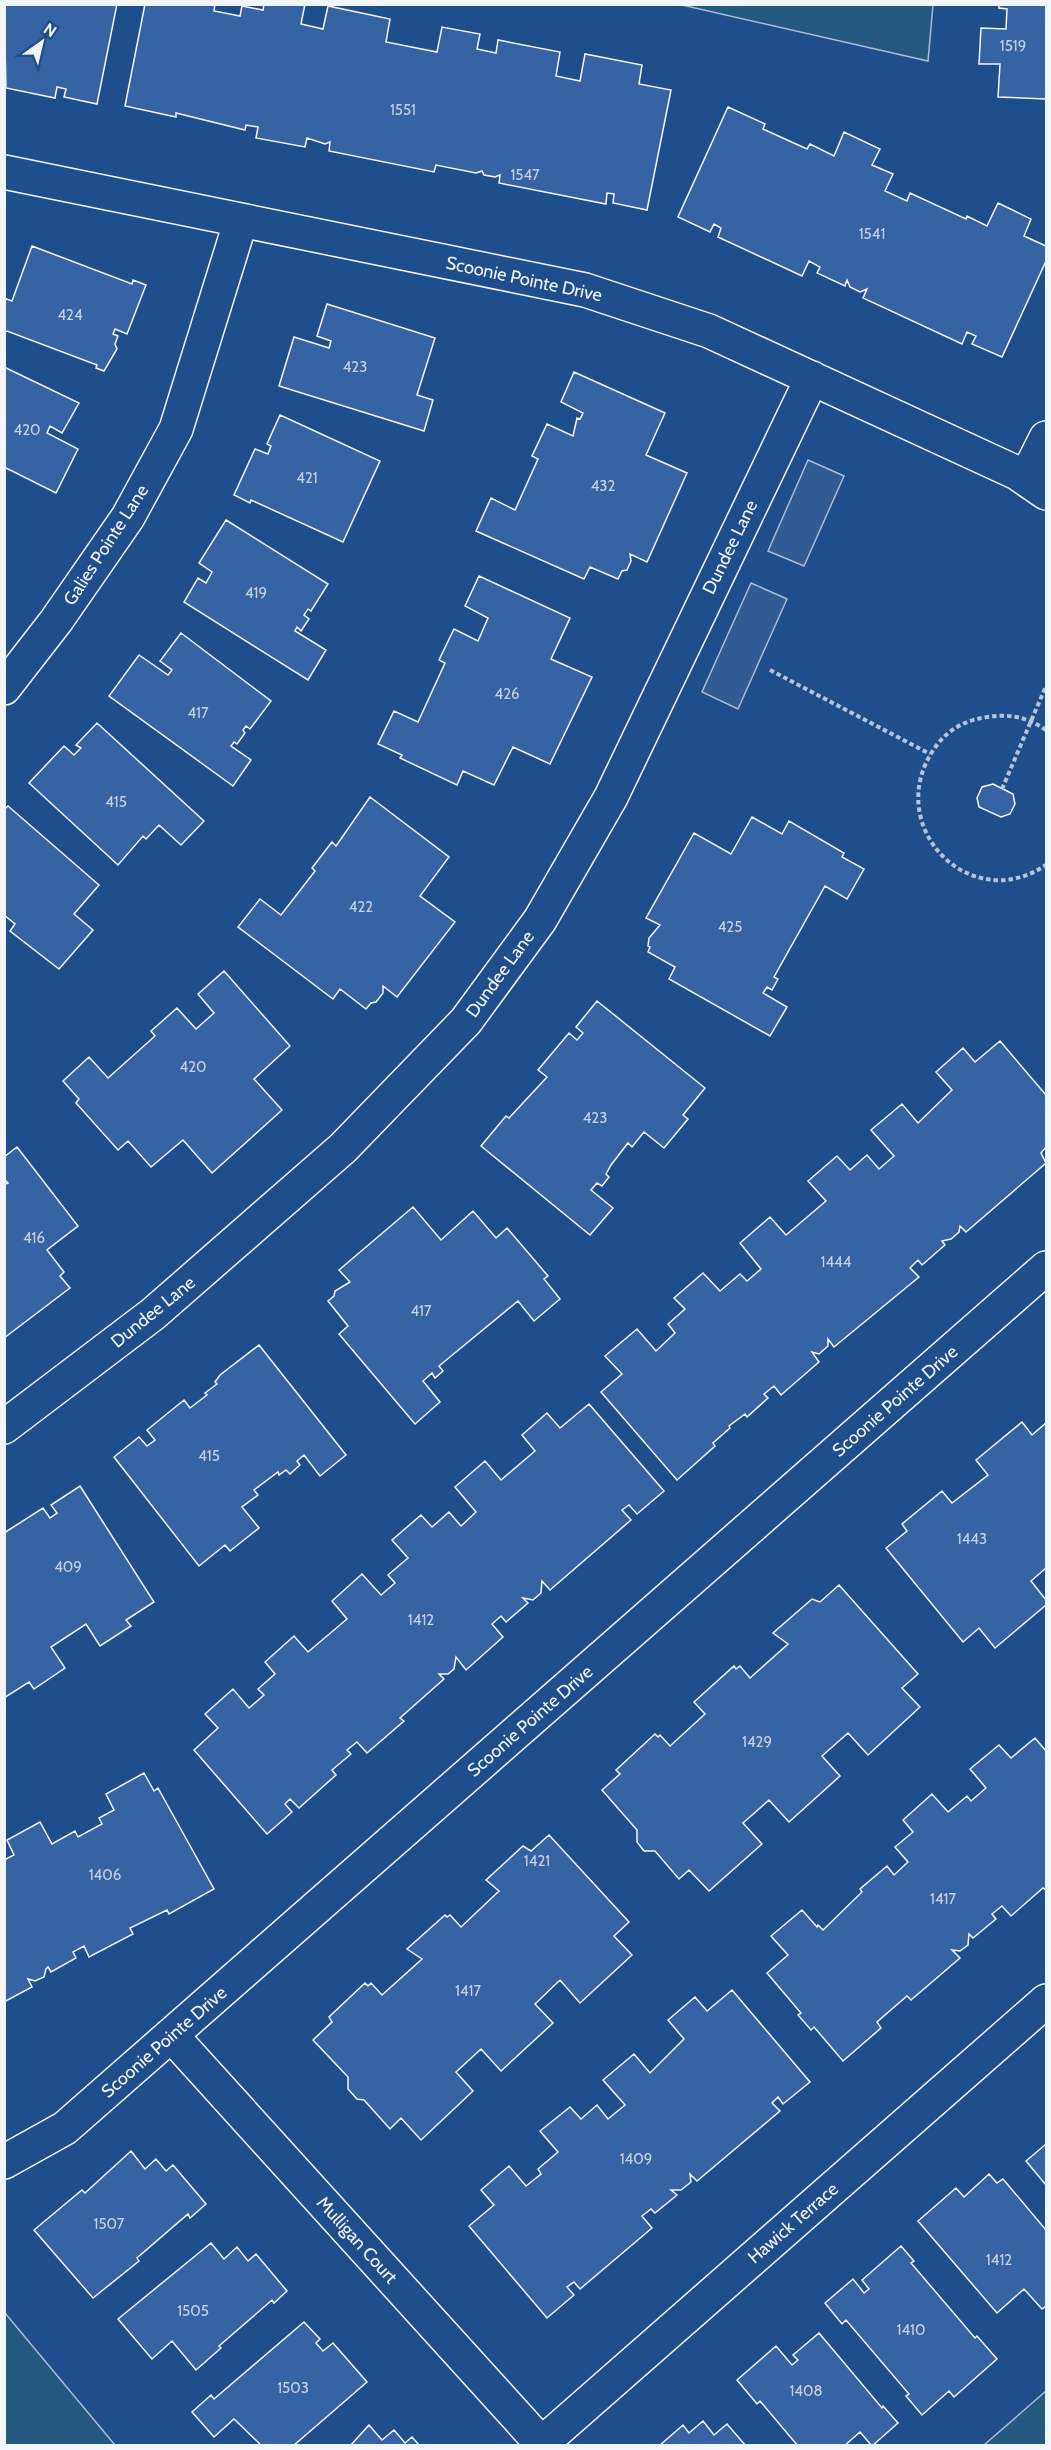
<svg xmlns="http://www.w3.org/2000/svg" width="1051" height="2450" font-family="Cabin,sans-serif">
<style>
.grass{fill:#245a82;stroke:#a8bbd7;stroke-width:1.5}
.parking{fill:#305b95;stroke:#a8bbd7;stroke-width:1.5}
.building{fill:#3563a3;stroke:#f2f6ff;stroke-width:1.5}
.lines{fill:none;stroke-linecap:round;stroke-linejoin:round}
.street-casing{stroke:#f2f6ff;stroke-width:36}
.path{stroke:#b3c4dc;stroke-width:4;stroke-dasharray:4.5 3;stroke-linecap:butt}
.street{stroke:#1f4e8c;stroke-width:33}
.labels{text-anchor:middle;stroke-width:4.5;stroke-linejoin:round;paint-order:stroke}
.number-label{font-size:15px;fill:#c3d1e8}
.street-label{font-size:18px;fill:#f2f6ff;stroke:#1f4e8c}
</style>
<rect width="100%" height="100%" fill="#1f4e8c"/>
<path class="grass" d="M682 5H933L928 61Z
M4 2313H5L115 2445H5Z
M1046 2391V2445H984Z"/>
<path class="parking" d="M808 460 844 476 804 566 768 551Z
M751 583 787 599 738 709 702 692Z"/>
<path class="building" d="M4 4H117L97 104 64 97 66 89 57 87 55 98 6 88Z
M145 4H215L214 11 240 16 242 6 263 10 264 4H305L301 24 323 29 328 6 390 19 386 42 437 52 442 27 480 34 477 49 496 53 498 40 560 52 556 76 580 81 585 54 642 65 639 84 671 90 647 210 613 203 614 194 607 193 606 204 499 183 500 175 495 177 484 175 482 171 476 173 436 165 434 172 329 151 330 142 325 144 307 138 305 147 256 138 258 127 246 125 245 130 176 113V117L125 106Z
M999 4H1046V99L998 97 1000 64H979L981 28 1006 29 1007 9 999 8Z
M728 107 765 124 763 129 807 149 810 144 834 156 844 132 880 149 872 165 893 174 885 191 907 201 910 193 966 219 967 216 987 226 998 203 1031 219 1024 236 1046 246V261L1002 357 972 344 976 336 967 332 962 344 863 298 867 289 860 292 850 287 847 280 845 286 817 273 820 267 809 261 802 276 718 237 721 228 714 224 710 232 678 217Z
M32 246 132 284 133 280 146 285 127 334 115 329 113 334 118 336 115 344 117 349 104 371 96 368 97 365 7 331 4 333V298L12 301Z
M327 304 435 338 417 395 433 400 424 431 279 386 294 337 329 348 331 341 317 336Z
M4 367 79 403 62 433 50 426 47 433 78 449 56 493 4 467Z
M574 372 665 413 646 455 687 473 647 562 630 554 631 561 627 570 622 571 618 579 590 567 584 579 476 531 491 498 515 510 538 459 532 456 547 424 573 436 577 418 580 419 583 413 561 402Z
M280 415 380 461 343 542 251 500 250 503 234 495 255 449 268 454 271 446 267 444Z
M226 520 328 584 311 611 308 609 304 615 309 619 301 631 297 627 295 631 326 650 308 680 184 602 198 578 206 583 212 572 199 563Z
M479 576 570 618 551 659 592 677 550 764 513 747 494 785 463 771 457 785 400 758 402 755 378 744 394 711 418 722 445 663 439 660 454 629 478 641 488 618 465 606Z
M181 633 271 701 250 729 246 726 243 730 245 733 237 744 234 742 231 746 251 760 233 786 109 696 139 655 168 675 172 670 160 661Z
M97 723 204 821 181 845 159 825 146 839 143 836 118 865 29 783 64 746 74 755 81 748 76 745Z
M993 784 1013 794 1015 804 1010 814 1001 817 979 807 977 798 982 787Z
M370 797 449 857 420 896 455 922 397 997 383 986V993L376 1002 371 1003 366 1009 340 989 333 999 238 927 260 899 281 915 315 871 312 868 332 842 336 846Z
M8 806 99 885 74 914 93 930 59 969 10 931 15 924 4 915V810Z
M752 817 782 834 789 821 844 853 842 857 864 869 847 899 825 886 774 977 778 979 772 990 767 987 763 993 787 1007 770 1036 669 979 675 967 648 952 650 947 648 946 649 938 660 925 646 918 694 833 731 854Z
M224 971 290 1046 254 1079 282 1110 212 1173 183 1140 151 1167 128 1141 118 1150 76 1103 79 1099 63 1081 89 1057 108 1078 155 1036 151 1031 177 1008 196 1029 214 1013 198 994Z
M597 1001 705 1088 683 1115 688 1119 664 1148 644 1132 632 1147 628 1143 611 1165 606 1174 609 1177 602 1186 597 1183 591 1190 613 1208 590 1235 481 1146 506 1116 509 1118 547 1077 538 1070 569 1033 577 1040 583 1033 576 1027Z
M1000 1041 1046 1095V1147L1041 1153 1046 1163 966 1232 960 1226 959 1232 951 1239 942 1241 945 1245 922 1265 918 1260 910 1268 919 1277 834 1347 828 1339V1346L819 1354 812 1352 819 1362 781 1395 774 1386 764 1394 768 1398 747 1417 745 1414 729 1426 730 1428 713 1443 715 1446 677 1480 601 1392 622 1374 605 1356 637 1329 656 1351 675 1333 668 1324 685 1309 674 1298 703 1273 720 1291 740 1274 747 1281 761 1269 740 1243 770 1217 786 1235 826 1201 808 1181 837 1156 850 1170 867 1155 879 1169 894 1156 871 1130 902 1104 918 1123 952 1090 936 1072 963 1048 975 1062Z
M17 1147 78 1226 47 1250 64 1272 60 1276 70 1288 4 1338V1185L8 1183 4 1179V1157Z
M413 1207 441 1240 473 1211 496 1238 507 1228 548 1276 544 1279 560 1299 534 1321 518 1301 439 1366 443 1371 435 1378 432 1373 423 1381 440 1402 415 1424 339 1334 348 1326 328 1301 334 1296 335 1291 350 1282 339 1270Z
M259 1345 346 1455 320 1476 304 1455 297 1461 300 1465 290 1474 286 1470 279 1475 278 1472 254 1490 258 1495 242 1507 259 1528 230 1551 225 1545 199 1566 114 1457 139 1437 147 1446 155 1440 147 1430 184 1400 190 1408 207 1395 205 1393 217 1384 215 1382 220 1375Z
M589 1404 664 1491 637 1514 629 1505 622 1510 631 1520 550 1590 542 1581 541 1593 533 1600 523 1598 528 1603 506 1622 501 1616 492 1624 503 1637 466 1670 456 1657 454 1669 448 1674H439L444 1679 400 1718 404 1721 367 1753 357 1742 347 1750 351 1754 332 1770 336 1775 299 1808 290 1799 285 1804 292 1812 267 1834 194 1750 218 1728 205 1714 233 1689 249 1708 264 1695 258 1689 275 1674 265 1662 294 1636 308 1652 347 1619 332 1601 362 1574 381 1595 395 1583 388 1575 408 1558 392 1540 421 1515 432 1527 449 1512 461 1526 476 1512 455 1487 485 1461 501 1480 535 1451 522 1435 547 1413 560 1428Z
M1022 1422 1032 1435 1046 1423V1568L1031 1581 1046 1600V1605L995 1648 979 1628 963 1642 886 1548 907 1531 902 1524 942 1491 952 1503 988 1475 976 1460Z
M80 1486 154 1602 126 1620 131 1626 100 1646 86 1624 51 1647 65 1668 34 1689 29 1682 4 1698V1533L43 1508 50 1518 57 1513 51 1505Z
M839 1585 918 1674 902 1688 920 1707 868 1755 848 1733 822 1756 840 1776 789 1822 769 1800 743 1823 762 1844 709 1891 689 1870 679 1879 655 1851H644L637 1842V1830L602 1790 620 1774 616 1770 655 1734 658 1737 660 1735 670 1746 705 1714 694 1702 734 1666 736 1669 740 1666 750 1678 788 1644 773 1633 812 1599 820 1602Z
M1035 1738 1046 1751V1890L1043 1888 1011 1916 1002 1906 992 1914 996 1919 973 1938 969 1934 968 1945 960 1951 952 1950 960 1958 911 2000 907 1996 877 2022 881 2028 843 2061 814 2027 811 2030 798 2015 801 2013 767 1973 788 1955 771 1936 802 1910 817 1927 818 1925 823 1930 862 1892 860 1889 887 1866 894 1875 908 1862 895 1847 913 1832 903 1820 932 1794 948 1812 967 1796 971 1801 986 1788 970 1769 999 1745 1011 1758Z
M144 1773 154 1791 158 1788 214 1889 169 1914 167 1910 130 1928 133 1934 89 1957 84 1946 73 1952 76 1958 51 1972 48 1967 46 1969 44 1977 35 1981 28 1979 32 1987 4 2002V1860L14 1855 7 1840 40 1822 52 1844 75 1831 78 1837 102 1824 99 1818 114 1810 106 1794Z
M549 1835 629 1922 614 1936 632 1955 580 2003 560 1980 535 2004 553 2023 501 2071 481 2049 456 2072 473 2091 421 2140 401 2118 390 2129 364 2100 357 2099 348 2089V2077L313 2040 332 2022 329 2017 365 1983 368 1986 371 1983 382 1995 422 1959 407 1949 445 1915 447 1917 450 1915 461 1927 499 1891 486 1880 523 1846 531 1851Z
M732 1990 810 2082 783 2104 778 2097 772 2103 780 2111 697 2181 690 2174 691 2182 681 2190H671L677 2195 655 2213 651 2209 642 2216 652 2228 580 2289 574 2282 567 2287 574 2295 547 2318 469 2226 494 2205 481 2190 509 2166 526 2186 541 2174 538 2169 558 2152 540 2131 570 2107 581 2119 597 2105 608 2119 625 2105 603 2080 634 2054 650 2073 684 2039 668 2020 695 1997 707 2011Z
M1046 2144V2185L1026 2161Z
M131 2151 145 2169 156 2159 166 2171 173 2165 206 2204 190 2218 188 2214 137 2258 139 2261 93 2298 34 2230 82 2190 85 2193Z
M989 2174 997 2183 1003 2179 1046 2230V2306L1042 2309 1024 2289 997 2313 918 2221 956 2188 964 2197Z
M211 2243 224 2259 237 2247 248 2261 256 2254 287 2291 274 2303 272 2300 219 2346 221 2348 196 2370 172 2341 152 2359 118 2319Z
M901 2246 914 2261 911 2263 975 2338 977 2336 997 2359 954 2397 949 2391 922 2415 906 2396 909 2394 846 2320 842 2324 825 2303 853 2279 864 2293 869 2289 862 2280Z
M304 2322 320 2339 316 2343 323 2351 333 2343 367 2382 293 2446H262L234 2419 214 2437 192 2412 211 2395 214 2399Z
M819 2333 882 2408 883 2406 898 2423 872 2446 860 2432 844 2446H798L760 2401 757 2404 737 2380 776 2346 792 2365 798 2360 793 2355Z
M703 2421 714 2435 727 2424 746 2446H659L683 2425 689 2433Z
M369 2425 382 2440 394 2430 405 2443 412 2437 420 2446H350Z"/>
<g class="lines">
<defs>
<path id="street" d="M4 172 585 290 709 331 1017 473 1046 493
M1026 478 1046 438
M4 688 56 621 128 517 176 429 241 220
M4 1427 153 1314 343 1148 466 1021 540 920 611 797 812 378
M172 2036 541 2443
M4 2162 65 2128 1046 1268
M539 2446 1046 2001"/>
</defs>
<use href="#street" class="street-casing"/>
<path class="path" d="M770 670 930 754
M1046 730C1026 716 1006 713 982 718 963 721 945 732 934 749 882 825 969 917 1046 865
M1002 789 1046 686"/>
<use href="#street" class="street"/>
</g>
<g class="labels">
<g class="number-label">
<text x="1013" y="51">1519</text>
<text x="403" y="115">1551</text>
<text x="525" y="180">1547</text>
<text x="872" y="239">1541</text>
<text x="70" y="320">424</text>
<text x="355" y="372">423</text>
<text x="27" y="435">420</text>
<text x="307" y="483">421</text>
<text x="603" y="491">432</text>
<text x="256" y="598">419</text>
<text x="507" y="699">426</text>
<text x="198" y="718">417</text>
<text x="116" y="807">415</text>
<text x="361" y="912">422</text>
<text x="730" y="932">425</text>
<text x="193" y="1072">420</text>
<text x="595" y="1123">423</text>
<text x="34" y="1243">416</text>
<text x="836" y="1267">1444</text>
<text x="421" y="1316">417</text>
<text x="209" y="1461">415</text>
<text x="972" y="1544">1443</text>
<text x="68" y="1572">409</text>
<text x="421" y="1625">1412</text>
<text x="757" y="1747">1429</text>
<text x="537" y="1866">1421</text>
<text x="105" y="1880">1406</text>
<text x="943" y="1904">1417</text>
<text x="468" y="1996">1417</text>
<text x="636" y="2164">1409</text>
<text x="109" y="2229">1507</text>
<text x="999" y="2265">1412</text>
<text x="193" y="2316">1505</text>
<text x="911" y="2335">1410</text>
<text x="293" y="2393">1503</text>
<text x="806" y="2396">1408</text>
</g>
<g class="street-label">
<text transform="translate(524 279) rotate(12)" y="6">Scoonie Pointe Drive</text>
<text transform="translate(106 545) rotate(-57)" y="6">Galies Pointe Lane</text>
<text transform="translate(730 547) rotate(-64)" y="6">Dundee Lane</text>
<text transform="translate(500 974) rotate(-54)" y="6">Dundee Lane</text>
<text transform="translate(153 1312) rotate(-39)" y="6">Dundee Lane</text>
<text transform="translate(895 1401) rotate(-41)" y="6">Scoonie Pointe Drive</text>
<text transform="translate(530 1721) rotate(-41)" y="6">Scoonie Pointe Drive</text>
<text transform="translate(164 2042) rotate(-41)" y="6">Scoonie Pointe Drive</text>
<text transform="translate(793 2223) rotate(-41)" y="6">Hawick Terrace</text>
<text transform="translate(357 2240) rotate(48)" y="6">Mulligan Court</text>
</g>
</g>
<rect width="1051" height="2450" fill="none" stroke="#f2f6ff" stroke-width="12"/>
<g transform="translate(42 42) rotate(34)" stroke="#1f4e8c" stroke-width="4.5" paint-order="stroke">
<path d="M0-4.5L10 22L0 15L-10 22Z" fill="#f2f6ff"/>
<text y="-9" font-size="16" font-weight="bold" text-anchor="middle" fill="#f2f6ff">N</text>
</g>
</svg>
